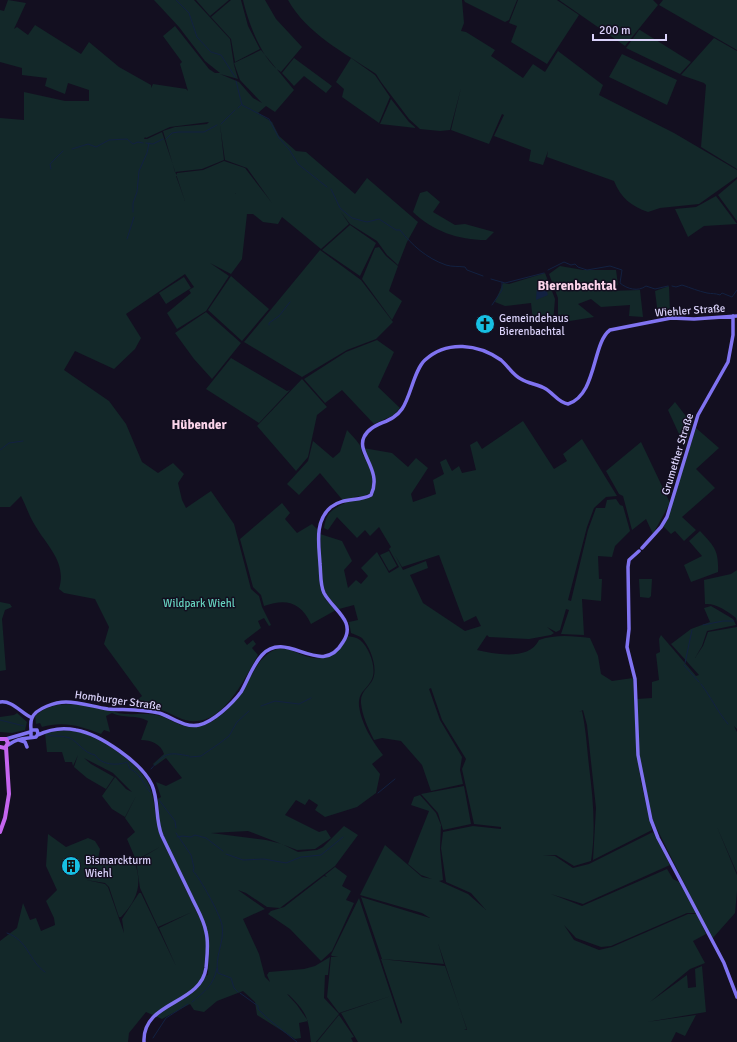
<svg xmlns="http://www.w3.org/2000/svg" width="737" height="1042" font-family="Signika,sans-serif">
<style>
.green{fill:#132829;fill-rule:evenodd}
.water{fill:#122141}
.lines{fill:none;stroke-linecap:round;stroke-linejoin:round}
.stream{stroke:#122141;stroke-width:1}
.secondary{stroke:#8073f1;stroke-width:3.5}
.primary{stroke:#c565ef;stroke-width:4}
.labels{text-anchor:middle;stroke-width:3;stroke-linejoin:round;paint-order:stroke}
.street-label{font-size:11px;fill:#dad2fa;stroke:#130f20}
.poi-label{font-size:11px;fill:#dad2fa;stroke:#130f20;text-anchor:start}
.park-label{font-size:11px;fill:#66d3bf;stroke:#130f20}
.quarter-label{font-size:13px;font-weight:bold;fill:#fbd4ea;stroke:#130f20}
</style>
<rect width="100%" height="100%" fill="#130f20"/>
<path class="green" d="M8 0 26 3 14 29 17 27 28 35 35 25 81 54 89 42 119 67 151 85V88L153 84 186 89 188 91 180 64 182 62 163 36 175 26 209 69 215 73H220L205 61 179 27 154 0H194L230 39 234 65 238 79 220 74 239 82 253 98 262 103 240 80 234 63 261 50 294 90 275 112 266 106 258 113 272 122 279 136 296 151 306 152 355 194 367 178 418 222 407 242 398 265 387 255 377 241 350 224 341 212 349 224 321 249 282 217 278 224 263 222 253 214H247L242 259 231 274 210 263 229 276 206 311 177 329 167 313 191 293 189 290 194 287 185 274 126 314 141 338 135 349 114 369 75 351 64 370 109 401 126 424 142 462 158 473 173 463 184 474 178 483 182 500 186 508 211 491 234 524 251 589 259 596 262 607 271 625 269 626 264 618 258 621 261 628 244 641 247 645 253 640 256 644 252 648 258 655C245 678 223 726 190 721 180 720 171 713 161 710 153 708 143 708 134 708L132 704 142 696 104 644 109 627 95 599 64 593 59 589C67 563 48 547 36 527 30 518 26 506 21 496L10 507H0V118L24 120V92L65 101H89V90L68 83 65 94 45 86 47 78 22 75V68L0 62V10L4 11ZM209 122 207 124 175 127 163 131 175 172 202 169 224 160 220 125 225 160 247 168 272 203 245 168 235 194 245 168 224 161 203 170 177 173 176 176 185 201 162 132 147 139H144L145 137 146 138 170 127Z
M196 0H229L210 16Z
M231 0H241L248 26 260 49 235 62 231 39 211 17Z
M243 0H265L276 19 302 47 281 72C262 60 248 22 243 0Z
M288 0H462L464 23 461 31 466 32 495 50 491 56 523 78 533 64 545 72 558 51 603 85 599 95 674 133 737 170V177L699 204 660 208 648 212C631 206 621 198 614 181L547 157 548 151 543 165 529 161 531 150 494 136 504 115 502 114 489 144 451 130 461 88 450 130 440 131 420 129 409 119 381 82 376 74C345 53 307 34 288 0Z
M464 0H517L509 20 505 22 465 2Z
M518 0H557L579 15 547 64 511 42 517 26 509 23Z
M559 0H653L658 5 625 46Z
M663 0H737V50L659 5Z
M639 30H640L691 62 680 74 626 48Z
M714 38 737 51V169L701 147 706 85 704 83 681 75Z
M622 54 677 80 667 105 609 77Z
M294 58 332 86 326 93 304 76 294 86 282 73Z
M351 58 375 75 390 97 379 123 342 97 344 89 336 82Z
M391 99 409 122 416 128 380 124Z
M737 179V221L718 195Z
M427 191 440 202 433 212 455 225 465 224 494 232 486 240C458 240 433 231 413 212L420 193Z
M716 196 737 224 704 226 688 237 675 209 696 207Z
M350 225 376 243 360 276 322 250Z
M379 247 386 256 398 266 389 291 402 301 392 320 362 279 375 248Z
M320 250 361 280 393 322 376 339 347 350 302 377 244 342Z
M560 266 583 270H616L618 285 609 287 610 291 640 290 643 317 629 316 630 305 601 307 591 299 578 304 594 317 558 323V298L549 274Z
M545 273 555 299 553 323 542 320 533 321 531 303 505 306 495 302 503 283 509 284Z
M231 276 269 309 242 341 208 310Z
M184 277 191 288 166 304 159 293Z
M669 286 670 314 658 315 655 291Z
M206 312 241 343 212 379 194 359 175 333Z
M377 340 394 352 378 387 400 408 394 415 374 424 342 390 325 403 304 379 346 352Z
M231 358 287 391 290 390 259 423 206 389Z
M302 379 327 407 317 415 308 457 296 471 257 426Z
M675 402 692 424 685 447 668 410Z
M523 421 554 469 567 461 563 454 582 439 617 496 606 497 594 508 587 527 568 600 571 601 588 530 596 508H605L607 500 616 499 620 505 623 506 630 531 615 546 612 557 598 556 599 579H602L601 601 582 599 584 635 561 634 569 610 566 609 560 630 556 632 547 627 554 633 551 635 529 639 489 637 487 635 477 650C495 654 529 661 539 640 556 634 573 636 590 638L598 656 601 674 612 681 633 678 637 755 641 782 652 830 593 860 596 808 587 725 583 710 579 712 582 711C586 730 587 748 589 766 593 798 596 829 591 861L574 866 556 855 543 856H555L573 868 589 864 653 832 670 865 583 904 551 894 582 906 667 869 673 879 679 882 696 913H687L611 946 601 947 576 938 564 925 574 940 599 950 612 947 688 914H697L706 934 693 941 705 963 690 969 650 1002 687 975 688 988 696 987 695 969 702 966 706 1012 647 1022 696 1015 685 1036 676 1032 671 1042H358L341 1013 391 996 339 1013 327 997 331 957H338L332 956 331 955 359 898 401 1024 402 1022 381 959 445 966 467 1029H464L467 1030 438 943 444 964 382 959 361 897 430 918 422 913 360 895 385 845 422 877 432 879 421 875 408 864 429 811 411 805 414 797 420 795 436 813 441 825 440 849 443 880 439 881 468 894 486 910 471 893 446 882 441 848 443 832 473 826 501 829V827L474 824 462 769 466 759 442 720 431 688 429 689 440 720 462 757 460 770 463 784 431 791 422 765 401 741 382 738 374 740 373 738C368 728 362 715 361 703 360 691 369 688 373 679 378 667 370 647 362 638 359 636 354 634 351 633L349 622 358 620 354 605 339 609C331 601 325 594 322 583L320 534 342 541 352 561 344 570 348 588 356 580 361 584 368 576 361 568 377 552 389 573 399 567 389 549 391 547 379 527 370 536 365 530 357 538 337 517 328 530 324 528C326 513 332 509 345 503L320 473 299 495 287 484 308 461 313 441 333 458 340 452 347 430C351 435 356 439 359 444 362 447 361 452 363 455 370 467 376 480 370 493L364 496 354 497V499L372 495 375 478 373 469 363 448 392 453 408 467 416 458 428 468 411 494 413 502 436 494 433 480 444 474 440 462 446 459 452 471 459 466 462 473 476 470 470 445 477 441 482 449ZM395 555 402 567 439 555 464 622 476 616 481 626 465 631 423 603 410 575 428 568 426 561 403 570Z
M696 428 719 448 696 469 715 488 682 517 696 530 684 541 675 531 671 534 663 526 671 509 672 510 671 506Z
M641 442 670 503 653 534 646 519 632 530 623 496 619 494 606 471Z
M282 503 290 513 285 519 297 533 312 524 318 530 320 587 326 600 336 610 311 624C301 602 286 598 264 606L261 595 253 587 240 539Z
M700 531C714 546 719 550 718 572L691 582 684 565 702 556 689 541Z
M389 551 397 566 389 571 380 555Z
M737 570V622L736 618C727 611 716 603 705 604L704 580 731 574Z
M639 579H652L651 596 649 598 640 597Z
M0 602 10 604 12 607 5 610 2 619 6 670 0 671Z
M711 606 733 619 736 625 707 631 702 646 695 658 703 646 708 632 737 627V729L734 726 737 732V873L717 827 737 875V891L735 913 712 939 653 821 639 755 637 699 652 698V682L659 680 656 654 660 652 659 639 661 635 696 676 699 675 671 644 691 629 710 622 704 608Z
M348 636C352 637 356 637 360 640 369 647 377 668 372 679 367 690 358 691 359 706 361 723 372 741 383 755L372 764 380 774 376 793 357 807 325 817 315 810 318 805 309 799 305 805 296 800 285 815 319 832 326 830 331 838 315 849 297 850 248 831 211 833 266 840 282 844 298 852 317 850 323 847 344 826 358 835 335 866 280 908 267 907 246 893 238 890 265 909 243 919 259 954 265 977 270 982 267 975 269 972 304 969 315 966 330 957 328 975H325L324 998 339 1014 316 1042H311C308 1017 307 1013 289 995L287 994 297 1005 308 1021 299 1023 301 1038 295 1039 257 1015 255 1002 243 991 217 1001 204 1012 194 1010 190 1004 162 1019 146 1012 129 1033 128 1042H0V941L17 928 23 903 30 920 36 918 41 931 55 925 54 918 46 901 57 890 46 866 48 834 66 847 88 838 95 841 100 849 98 859 119 864 123 857 133 858C143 882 139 898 121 917H119L109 887 105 883 86 880 105 884 108 887 124 933 122 919 139 893H141L176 966 159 928 192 912 158 927 140 888 136 861 160 847 136 860 127 839 135 832 125 818 136 796 125 817 112 809 102 796 115 777 126 789 132 792 113 773 84 758 91 764 114 777 106 789 87 778 74 767 78 755 73 766 72 762H65L62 752H47L45 733C55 731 65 729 75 731 99 736 141 764 150 787 156 804 155 822 161 838L204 927 207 941 203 976 208 975 209 937 206 927 165 840 160 825 158 799 161 797 156 782 166 786 182 778 166 758 155 766 153 764 164 754C161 744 151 740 141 740L148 721C137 714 123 719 112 713L106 716 110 732 104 730 101 734C80 726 64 721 42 727L40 723 36 724 35 716C59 695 87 708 114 711 122 717 145 712 156 715 169 717 180 728 193 727 214 727 232 706 243 690 252 676 259 655 277 649 289 646 299 655 309 657 327 662 341 651 348 636Z
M17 713 27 722 25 730 12 733 0 732V717L14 715Z
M464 786 471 824 443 830 438 813 421 794Z
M335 867 347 876 342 886 351 891 346 900 354 903 332 951 321 961 290 929 268 914 271 911 284 907 324 876 327 877 325 875Z
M339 1015 354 1037 351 1038 353 1042H317Z"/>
<path class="water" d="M542 281 544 282 548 295 536 300 537 285Z"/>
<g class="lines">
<path class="stream" d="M176 0 189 13 197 37 211 52 221 55 235 77
M236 81 242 105 269 119 279 138 289 149 298 164 327 187
M238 108 242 104
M221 124 235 110
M166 139 172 133 178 132H204L217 125
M146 143 153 144 163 139
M72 149 88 144 96 147 109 140 127 139 133 144 138 142 143 143
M51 169 50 164 63 151
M331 189 340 208 352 218 367 222 379 219 396 230H400C412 245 426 258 446 265 452 267 458 266 465 267L467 270 483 276
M133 212V203L137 192 139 171 147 153 149 143
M127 239 134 217
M548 270 564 262 571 265 575 264 578 267 587 270 610 266 622 270 620 283C627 289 638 292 646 286L655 289 668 286
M491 279 505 283 544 273
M672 286 676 287 682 285C691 288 698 291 707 293 712 294 715 293 720 295L722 293 732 297 737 290
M492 305 502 290V282
M269 325V323L279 316 290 302
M0 450 9 443 23 441
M703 625 723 621H734
M685 663 692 630
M684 665 699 682
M701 684C711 697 717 711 728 724
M261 706 275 701 299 704 311 698
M0 720 24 726
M48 735C56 737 62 735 70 738 79 743 84 753 95 755 101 765 117 766 127 762L130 769C139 772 144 784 150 792
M190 757 201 756 220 743 229 736 237 722 249 711
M151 769C166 752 168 752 189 756
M378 793 395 779
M159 800 175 821 176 828
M176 833 191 855 194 868 193 871C200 878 220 914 222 925 225 942 214 957 218 973L231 978 234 988 238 992
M177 837 183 836 191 837 195 835 206 838 223 851
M226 854 243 860 264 859 286 863 301 857 321 855 343 837
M7 933C28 940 29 961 45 972
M240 993 258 1006V1009C270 1022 283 1030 297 1042
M192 1002C204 992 214 985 217 968
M153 1038 166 1018 188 1004"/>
<path class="secondary" d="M642 548 661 527 667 517 698 415 728 362 733 335V316
M639 551 629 560 628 567 629 629 627 647 635 679 638 755 651 820 658 838 724 963 737 997
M0 702C12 700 21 713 32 718
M31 730C31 727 30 722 32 718 36 708 56 702 66 702 80 702 94 707 108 709 124 710 143 709 159 713 172 717 184 728 199 725 213 722 232 704 241 692 248 680 252 666 262 655 287 628 321 680 343 642 357 621 333 610 324 593 320 585 321 573 320 564 319 545 314 521 331 507 343 497 359 502 371 495 383 470 356 453 364 437 371 422 392 424 402 409 411 396 414 370 425 360 447 340 478 344 501 360 508 366 513 375 521 379 529 384 538 384 546 389 554 394 559 403 568 404 597 395 592 343 610 330L671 318 694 319 737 316
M38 735C50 729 62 727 76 730 100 734 142 763 152 785 159 801 155 820 162 836 172 857 182 877 192 898 197 909 204 920 206 932 209 943 207 956 206 968 201 1005 142 1001 144 1042
M6 739 30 732
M19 740 25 742 27 747
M8 745C19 737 25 739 36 737L38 734 37 730H31V736"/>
<path class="primary" d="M0 739H6L8 743 5 748 0 747
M0 832 5 818 9 794 6 747"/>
</g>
<defs>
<symbol id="church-disc" viewBox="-11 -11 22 22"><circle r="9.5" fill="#17bfe2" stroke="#130f20"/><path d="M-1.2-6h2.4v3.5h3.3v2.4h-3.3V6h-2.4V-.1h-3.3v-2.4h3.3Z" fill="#111"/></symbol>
<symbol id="building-disc" viewBox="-11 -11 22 22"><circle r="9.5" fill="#17bfe2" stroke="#130f20"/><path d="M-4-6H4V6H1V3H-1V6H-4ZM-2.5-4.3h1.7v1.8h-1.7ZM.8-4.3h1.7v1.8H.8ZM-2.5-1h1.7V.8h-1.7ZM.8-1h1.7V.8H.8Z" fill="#111"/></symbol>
</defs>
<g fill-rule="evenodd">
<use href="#church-disc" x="474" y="313" width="22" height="22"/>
<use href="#building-disc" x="60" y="855" width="22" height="22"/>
</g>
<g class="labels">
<g class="street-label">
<text transform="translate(690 310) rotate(-4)" y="4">Wiehler Straße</text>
<text transform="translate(677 454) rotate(-73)" y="4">Grumether Straße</text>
<text transform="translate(118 700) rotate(8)" y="4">Homburger Straße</text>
</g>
<g class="poi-label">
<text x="499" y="322">Gemeindehaus<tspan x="499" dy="13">Bierenbachtal</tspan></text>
<text x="85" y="864">Bismarckturm<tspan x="85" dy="13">Wiehl</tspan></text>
</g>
<g class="park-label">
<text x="199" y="607">Wildpark Wiehl</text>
</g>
<g class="quarter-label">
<text x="577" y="290">Bierenbachtal</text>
<text x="199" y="429">Hübender</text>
</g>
</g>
<path d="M593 34v6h73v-6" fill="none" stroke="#dad2fa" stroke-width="2"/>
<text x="599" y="34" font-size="12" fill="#dad2fa" stroke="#130f20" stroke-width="3" paint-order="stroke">200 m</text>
</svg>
